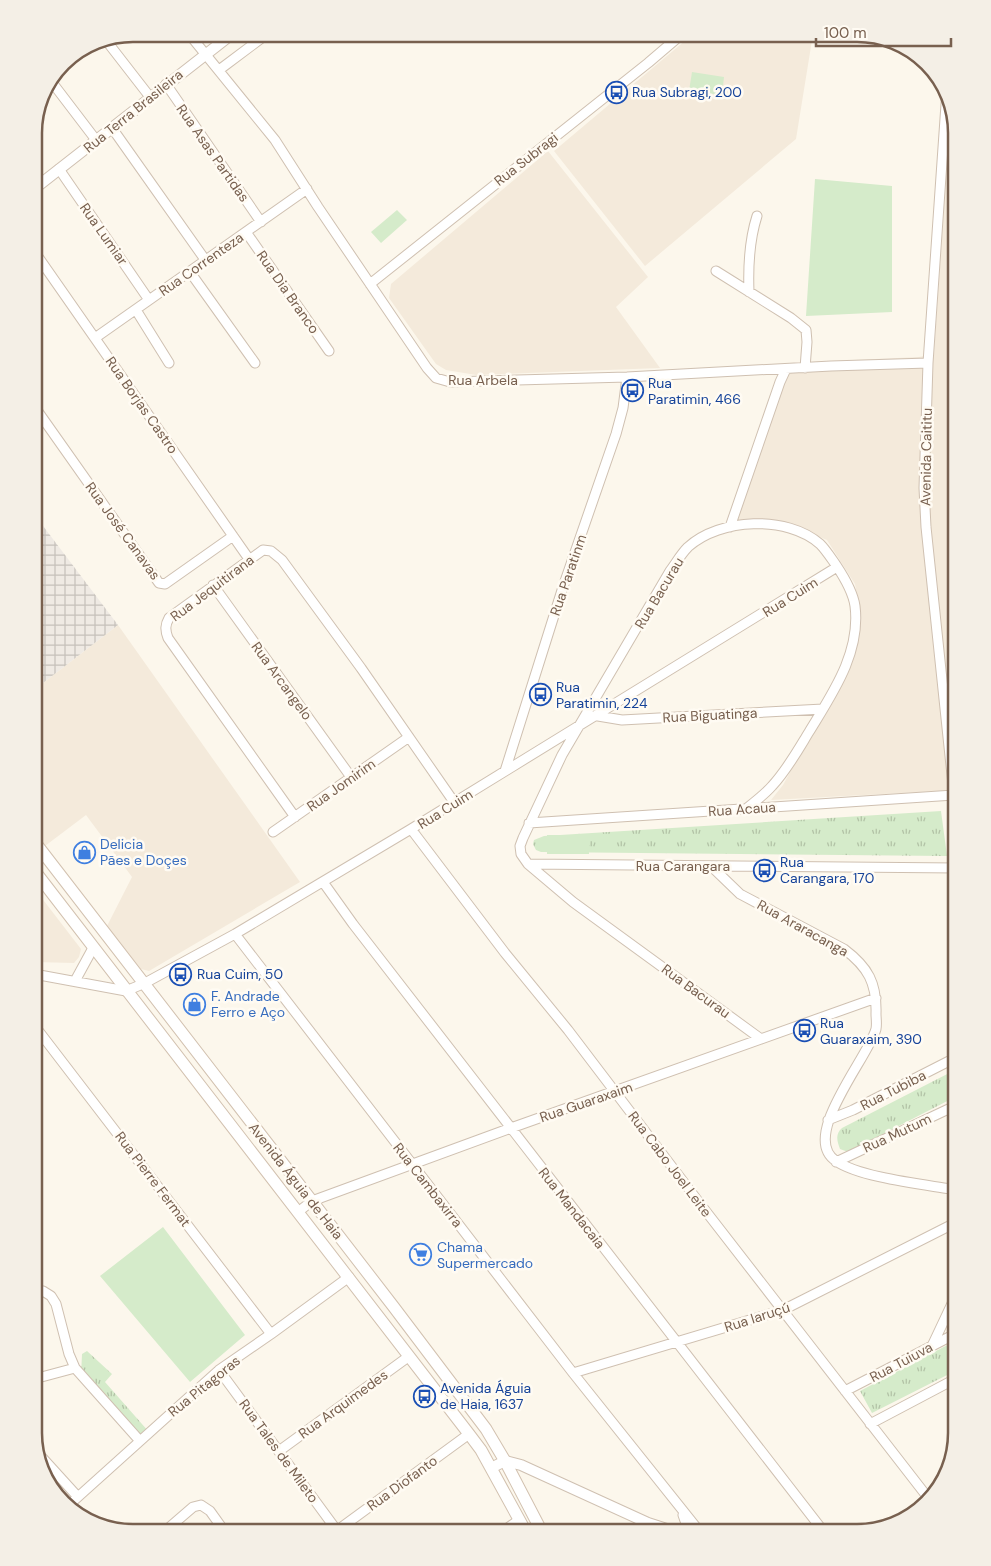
<svg xmlns="http://www.w3.org/2000/svg" width="991" height="1566" font-family="'DM Sans',sans-serif">
<style>
.residential{fill:#f4eadb}
.industrial{fill:url(#industrial-grid)}
.grass{fill:url(#grass-tufts)}
.garden{fill:#d5ebca}
.lines{fill:none;stroke-linecap:round;stroke-linejoin:round}
.minor-casing{stroke:#cfc0b1;stroke-width:11}
.tertiary-casing{stroke:#cfc0b1;stroke-width:12}
.secondary-casing{stroke:#d2c1af;stroke-width:13}
.minor{stroke:#fff;stroke-width:9}
.tertiary{stroke:#fff;stroke-width:10}
.secondary{stroke:#fff;stroke-width:11}
.labels{text-anchor:middle;stroke-width:5;stroke-linejoin:round;paint-order:stroke}
.transit-label{font-size:14px;fill:#164399;stroke:#fffbf3;text-anchor:start}
.street-label{font-size:14px;fill:#78604f;stroke:#fffbf3}
.shop-label{font-size:14px;fill:#366cbe;stroke:#fffbf3;text-anchor:start}
.rim{fill:none;stroke:#78604f;stroke-width:2.5}
</style>
<defs>
<pattern id="industrial-grid" width="8" height="8" patternUnits="userSpaceOnUse" patternTransform="scale(1.25)"><rect width="8" height="8" fill="#efeae4"/><path d="M0 4h8M4 0v8" fill="none" stroke="#c6c1bb"/></pattern>
<pattern id="grass-tufts" width="24" height="20" patternUnits="userSpaceOnUse" patternTransform="scale(1.25)"><rect width="24" height="20" fill="#d5ebca"/><path d="M3 7l-1-3M5 7V3M7 7l1-3M15 17l-1-3M17 17v-4M19 17l1-3" fill="none" stroke="#b2c2a6"/></pattern>
</defs>
<rect width="100%" height="100%" fill="#fcf7ec"/>
<path class="residential" d="M693 34H813L796 139 645 266 554 151Z
M951 106 957 133V790L771 800 783 785 854 656 861 619 855 584 827 540 778 520 736 523 790 365 809 362 919 357 934 354Z
M548 151 648 277 616 307 660 368 476 375 446 370 436 364 389 298 391 284Z
M118 625 300 882 149 971 141 969 107 926 132 877 86 815 45 846 34 832V690Z
M34 888 81 949 79 957 74 963 34 962Z"/>
<path class="industrial" d="M34 514 118 625 34 690Z"/>
<path class="grass" d="M941 811 947 856 541 852 536 850 533 844 534 840 544 836Z
M957 1069V1096L848 1152 840 1149C837 1141 835 1134 842 1128Z
M957 1340V1370L872 1413 860 1391Z
M87 1351 112 1374 105 1382 149 1432 140 1441 81 1376 82 1354Z"/>
<path class="garden" d="M692 72 724 77 722 95 689 91Z
M815 179 892 186V312L806 316Z
M397 210 407 220 381 243 371 232Z
M547 835H589V854H547Z
M163 1227 245 1335 190 1382 100 1276Z"/>
<g class="lines">
<defs>
<path id="minor" d="M189 34 275 140 318 207 427 368 436 378 450 382 627 377 831 366 928 363
M105 39 150 97
M219 70 267 34
M51 81 96 140
M166 84 261 222
M947 90 928 363 924 488 926 527 957 823
M112 128 206 261
M59 169 149 300
M34 172 42 182
M246 232 329 351
M34 251 249 559
M716 271 791 318 806 330 807 342 805 368
M190 272 255 363
M370 284 648 63 682 34
M749 292C748 266 749 241 757 216
M136 310 169 363
M95 338 307 189
M34 406 159 583 165 584 233 536
M730 527 780 382 786 369
M213 585 351 777
M598 716 622 720 823 709
M505 771 563 587 616 434 623 408 627 377
M747 808C756 801 765 794 772 786 787 770 798 750 809 732 832 694 861 653 855 606 853 592 844 577 836 565 831 558 826 550 820 544 787 515 720 518 688 547 681 554 676 563 670 571L562 755 523 838 520 846 521 854 528 864 573 902 761 1039
M295 817 168 638C165 630 165 625 169 618L263 550 271 551 282 560 361 668 454 802
M529 823 954 795
M411 829 505 953 568 1030 701 1205 929 1499
M273 832 409 737
M528 864 957 868
M711 866 740 894 844 949C868 967 877 983 876 1014 876 1018 877 1024 876 1029 868 1058 799 1137 836 1161 859 1177 920 1184 950 1189L957 1193
M323 882 353 924 824 1532
M235 934 573 1373 700 1532
M34 974 126 991 145 983 235 934 411 829 837 567
M75 981 93 948
M34 1025 271 1334
M828 1120 853 1110 957 1057
M836 1162 957 1105
M298 1212 312 1201 511 1128 876 998
M34 1290 43 1291 51 1296 56 1304 69 1354 75 1368 140 1441
M932 1346 957 1293
M219 1370 338 1532
M573 1373 783 1310 957 1222
M34 1379 75 1368
M845 1391 957 1333
M870 1424 957 1378
M279 1451 408 1357
M38 1453 78 1497
M69 1505 219 1370 271 1334 349 1277
M683 1515 689 1532
M164 1532 193 1507 201 1505 210 1511 225 1532
M335 1532 469 1434
M502 1532 519 1520"/>
<path id="tertiary" d="M34 189 232 34
M491 1468 505 1461 521 1465 648 1523 676 1532"/>
<path id="secondary" d="M34 841 393 1306 486 1429 505 1461 542 1532
M34 870 469 1434 481 1450 526 1532"/>
</defs>
<use href="#minor" class="minor-casing"/>
<use href="#tertiary" class="tertiary-casing"/>
<use href="#secondary" class="secondary-casing"/>
<use href="#minor" class="minor"/>
<use href="#tertiary" class="tertiary"/>
<use href="#secondary" class="secondary"/>
</g>
<defs>
<symbol id="bus-ring" viewBox="-11 -11 22 22"><circle r="9.5" fill="#fffbf3" stroke="#1a4fb4" stroke-width="1.5"/><path d="M-5-6H5V4H4V6H2V4H-2V6H-4V4H-5ZM-3.5-4V0h7V-4ZM-3.5 1.2v1.5H-2V1.2ZM2 1.2v1.5H3.5V1.2Z" fill="#1a4fb4"/></symbol>
<symbol id="shop-ring" viewBox="-11 -11 22 22"><circle r="9.5" fill="#fffbf3" stroke="#3f7fe0" stroke-width="1.5"/><path d="M-5-2.5h2.3a2.7 3.5 0 0 1 5.4 0H5L5.5 6h-11ZM-1.5-2.5h3a1.5 2.3 0 0 0-3 0Z" fill="#3f7fe0"/></symbol>
<symbol id="supermarket-ring" viewBox="-11 -11 22 22"><circle r="9.5" fill="#fffbf3" stroke="#3f7fe0" stroke-width="1.5"/><path d="M-6-5.5h2.5l.6 2H6L4.5 2H-2.5L-4.4-4H-6ZM-1.5 3.2a1.3 1.3 0 1 0 .1 0ZM3 3.2a1.3 1.3 0 1 0 .1 0Z" fill="#3f7fe0"/></symbol>
</defs>
<g fill-rule="evenodd">
<use href="#bus-ring" x="604" y="80" width="25" height="25"/>
<use href="#bus-ring" x="620" y="378" width="25" height="25"/>
<use href="#bus-ring" x="528" y="682" width="25" height="25"/>
<use href="#shop-ring" x="72" y="840" width="25" height="25"/>
<use href="#bus-ring" x="752" y="858" width="25" height="25"/>
<use href="#bus-ring" x="168" y="962" width="25" height="25"/>
<use href="#shop-ring" x="182" y="992" width="25" height="25"/>
<use href="#bus-ring" x="792" y="1018" width="25" height="25"/>
<use href="#supermarket-ring" x="408" y="1242" width="25" height="25"/>
<use href="#bus-ring" x="412" y="1384" width="25" height="25"/>
</g>
<g class="labels">
<g class="transit-label">
<text x="632" y="97">Rua Subragi, 200</text>
<text x="648" y="388">Rua<tspan x="648" dy="16">Paratimin, 466</tspan></text>
<text x="556" y="692">Rua<tspan x="556" dy="16">Paratimin, 224</tspan></text>
<text x="780" y="867">Rua<tspan x="780" dy="16">Carangara, 170</tspan></text>
<text x="197" y="979">Rua Cuim, 50</text>
<text x="820" y="1028">Rua<tspan x="820" dy="16">Guaraxaim, 390</tspan></text>
<text x="440" y="1393">Avenida Águia<tspan x="440" dy="16">de Haia, 1637</tspan></text>
</g>
<g class="street-label">
<text transform="translate(133 111) rotate(-39)" y="5">Rua Terra Brasileira</text>
<text transform="translate(213 153) rotate(55)" y="5">Rua Asas Partidas</text>
<text transform="translate(526 159) rotate(-38)" y="5">Rua Subragi</text>
<text transform="translate(104 234) rotate(55)" y="5">Rua Lumiar</text>
<text transform="translate(201 264) rotate(-35)" y="5">Rua Correnteza</text>
<text transform="translate(288 292) rotate(55)" y="5">Rua Dia Branco</text>
<text x="483" y="385">Rua Arbela</text>
<text transform="translate(142 405) rotate(55)" y="5">Rua Borjas Castro</text>
<text transform="translate(926 457) rotate(-89)" y="5">Avenida Caititu</text>
<text transform="translate(123 531) rotate(54)" y="5">Rua José Canavas</text>
<text transform="translate(568 575) rotate(-71)" y="5">Rua Paratinm</text>
<text transform="translate(212 588) rotate(-37)" y="5">Rua Jequitirana</text>
<text transform="translate(659 593) rotate(-59)" y="5">Rua Bacurau</text>
<text transform="translate(790 597) rotate(-32)" y="5">Rua Cuim</text>
<text transform="translate(282 681) rotate(54)" y="5">Rua Arcangelo</text>
<text transform="translate(710 715) rotate(-3)" y="5">Rua Biguatinga</text>
<text transform="translate(341 785) rotate(-35)" y="5">Rua Jomirim</text>
<text transform="translate(445 809) rotate(-32)" y="5">Rua Cuim</text>
<text transform="translate(742 809) rotate(-4)" y="5">Rua Acaua</text>
<text x="683" y="871">Rua Carangara</text>
<text transform="translate(803 928) rotate(29)" y="5">Rua Araracanga</text>
<text transform="translate(696 991) rotate(36)" y="5">Rua Bacurau</text>
<text transform="translate(893 1090) rotate(-27)" y="5">Rua Tubiba</text>
<text transform="translate(586 1102) rotate(-19)" y="5">Rua Guaraxaim</text>
<text transform="translate(897 1133) rotate(-25)" y="5">Rua Mutum</text>
<text transform="translate(670 1164) rotate(53)" y="5">Rua Cabo Joel Leite</text>
<text transform="translate(153 1179) rotate(53)" y="5">Rua Pierre Fermat</text>
<text transform="translate(296 1181) rotate(52)" y="5">Avenida Águia de Haia</text>
<text transform="translate(428 1185) rotate(52)" y="5">Rua Cambaxirra</text>
<text transform="translate(572 1208) rotate(52)" y="5">Rua Mandacaia</text>
<text transform="translate(757 1317) rotate(-18)" y="5">Rua Iaruçú</text>
<text transform="translate(901 1362) rotate(-28)" y="5">Rua Tuiuva</text>
<text transform="translate(204 1386) rotate(-39)" y="5">Rua Pitagoras</text>
<text transform="translate(343 1404) rotate(-36)" y="5">Rua Arquimedes</text>
<text transform="translate(279 1451) rotate(54)" y="5">Rua Tales de Mileto</text>
<text transform="translate(402 1483) rotate(-36)" y="5">Rua Diofanto</text>
</g>
<g class="shop-label">
<text x="100" y="849">Delicia<tspan x="100" dy="16">Pães e Doçes</tspan></text>
<text x="211" y="1001">F. Andrade<tspan x="211" dy="16">Ferro e Aço</tspan></text>
<text x="437" y="1252">Chama<tspan x="437" dy="16">Supermercado</tspan></text>
</g>
</g>
<path d="M0 0H991V1566H0ZM133 42H857A91 91 0 0 1 948 133V1433A91 91 0 0 1 857 1524H133A91 91 0 0 1 42 1433V133A91 91 0 0 1 133 42Z" fill="#f4efe6" fill-rule="evenodd"/>
<path class="rim" d="M133 42H857A91 91 0 0 1 948 133V1433A91 91 0 0 1 857 1524H133A91 91 0 0 1 42 1433V133A91 91 0 0 1 133 42Z"/>
<path d="M816 38v8h135v-8" fill="none" stroke="#78604f" stroke-width="2.5"/>
<text x="824" y="38" font-size="15" fill="#78604f" stroke="#fffbf3" stroke-width="4" paint-order="stroke">100 m</text>
</svg>
